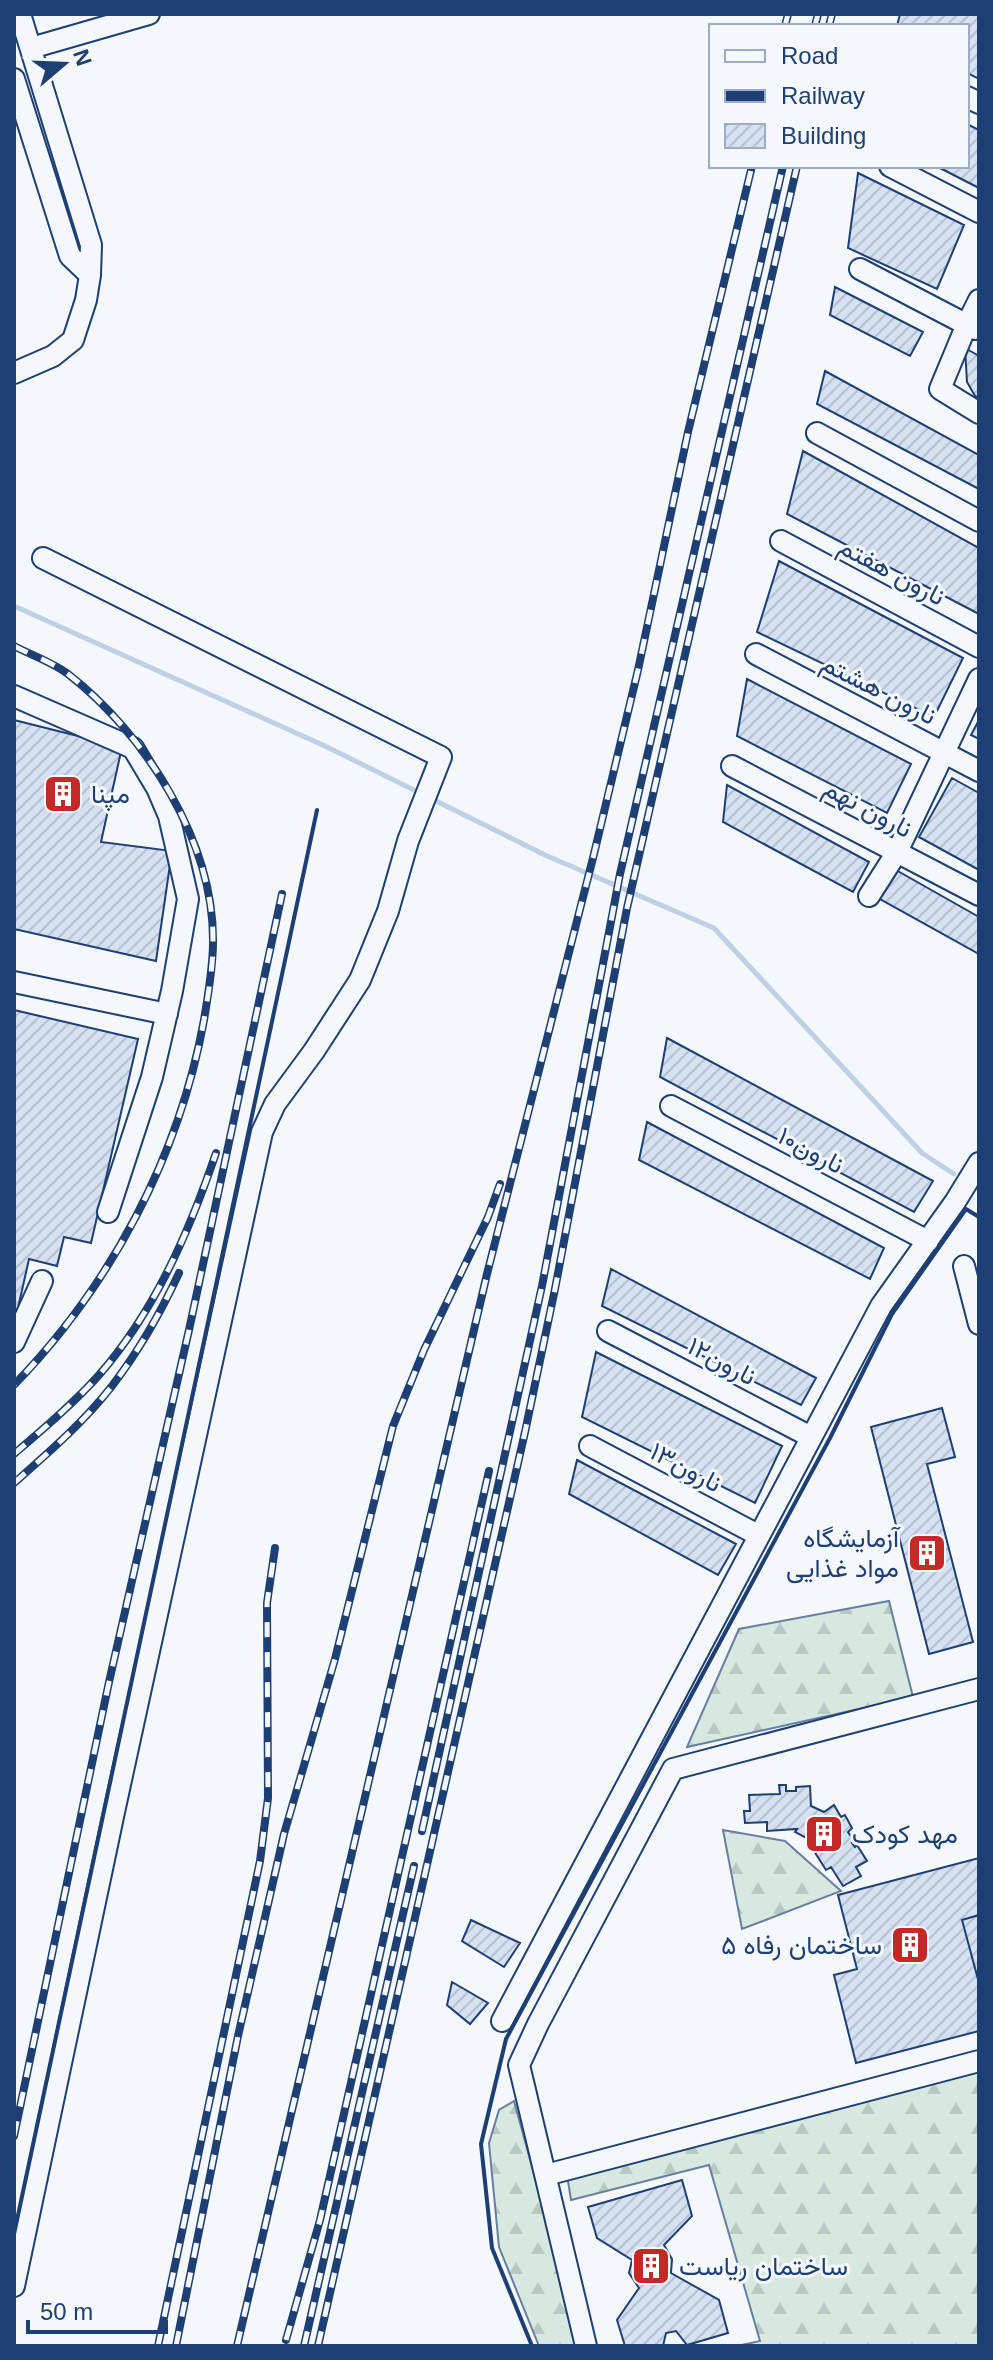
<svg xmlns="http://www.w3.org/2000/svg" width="993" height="2360" font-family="Helvetica,Vazirmatn,sans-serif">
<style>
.forest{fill:url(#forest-firs);stroke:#687fa3;stroke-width:2}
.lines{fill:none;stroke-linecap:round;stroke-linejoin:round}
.stream{stroke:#bed0e5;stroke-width:5}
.building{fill:url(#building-hatch);stroke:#1d3f73;stroke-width:2}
.minor-casing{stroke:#1d3f73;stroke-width:24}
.minor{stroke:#f4f7fb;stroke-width:20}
.rail-casing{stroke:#1d3f73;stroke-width:8}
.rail{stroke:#f4f7fb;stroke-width:5;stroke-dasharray:15;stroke-linecap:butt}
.wall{stroke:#1d3f73;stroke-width:4}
.labels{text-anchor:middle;stroke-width:6;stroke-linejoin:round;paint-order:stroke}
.street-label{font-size:26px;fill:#1d3f73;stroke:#f4f7fb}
.poi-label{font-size:26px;fill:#1d3f73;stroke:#f4f7fb;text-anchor:start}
</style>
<defs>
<pattern id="forest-firs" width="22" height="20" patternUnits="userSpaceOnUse" patternTransform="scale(2)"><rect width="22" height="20" fill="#d7e8df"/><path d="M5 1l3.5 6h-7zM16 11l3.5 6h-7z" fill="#b8c8c3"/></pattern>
<pattern id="building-hatch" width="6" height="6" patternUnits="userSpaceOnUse" patternTransform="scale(2)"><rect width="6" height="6" fill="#d5e0f0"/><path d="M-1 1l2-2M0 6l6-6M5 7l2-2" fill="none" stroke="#b6c1d1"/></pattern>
</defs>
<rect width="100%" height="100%" fill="#f4f7fb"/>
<path class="forest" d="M889 1601 913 1697 687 1747 739 1629Z
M723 1830 785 1841 841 1891 742 1929Z
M979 2072V2346H737L760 2341 709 2165 571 2200 567 2175Z
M514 2101 581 2346H539L499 2247 489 2143 499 2110Z"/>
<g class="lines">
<path class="stream" d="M14 606 325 746 420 793
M428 797 545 855 714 928 922 1153 954 1174"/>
</g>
<path class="building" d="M900 14H979V79L967 73V26H897Z
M967 124 979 130V188L936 166H967Z
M858 173 964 225 937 289 848 248Z
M835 287 923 332 910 356 830 315Z
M965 348 979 356V398L975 396 967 382Z
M825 371 979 455V489L817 404Z
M803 451 979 548V614L787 514Z
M779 561 963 658 934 717 757 632Z
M747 679 911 764 887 813 737 736Z
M14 720 122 747 101 842 172 851 156 961 14 929Z
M979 720V739L971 735Z
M952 778 979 793V870L919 837Z
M727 785 869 862 853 892 723 822Z
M896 870 979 917V954L880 899Z
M14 1010 138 1039 91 1243 64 1237 57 1266 29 1259 14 1326Z
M667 1038 933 1181 914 1212 660 1077Z
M647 1122 884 1248 870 1279 639 1160Z
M611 1269 816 1378 801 1405 602 1306Z
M596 1352 782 1446 755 1503 582 1417Z
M942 1408 955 1457 927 1464 973 1642 929 1654 871 1427Z
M577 1460 736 1544 718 1575 569 1494Z
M779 1785H786V1791H796V1787L810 1786 811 1806 824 1812 834 1805 841 1817 845 1815 852 1828 848 1832 855 1842 852 1843 855 1847 857 1845 867 1861 856 1867 861 1876 843 1886 831 1867 826 1870 814 1851 817 1850 809 1837 808 1839 795 1832 797 1829 767 1831V1822L745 1823 744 1811H750L749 1795 780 1794Z
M979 1858V1915L962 1920 979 1983V2031L856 2063 834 1975 857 1969 838 1895Z
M979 1915V1983L962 1920Z
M471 1920 520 1943 504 1967 462 1941Z
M452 1982 488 2003 470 2024 447 2005Z
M682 2180 692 2216 664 2245 672 2259 671 2273 719 2300 728 2333 687 2345 676 2331 666 2333 663 2346H625L617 2320 639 2288 629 2273 632 2260 597 2238 588 2207Z"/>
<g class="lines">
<defs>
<path id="minor" d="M31 48 149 14
M14 79 70 256 90 275
M967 97 979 103
M890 166 979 212
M860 269 975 329
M979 300 967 324 940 389 979 413
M14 373 53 356 73 340 86 300 90 275 91 245 20 14
M817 433 979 521
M781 541 979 647
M756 654 979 771
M14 696 133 748 157 788 169 816 188 899 172 991 152 1077 108 1212
M732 766 979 895
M869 896 897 852 979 679
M14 982 167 1014
M671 1106 928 1241
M964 1266 979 1324
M608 1331 811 1437
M14 1342 42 1281
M590 1446 758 1535
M502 2021 881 1306 955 1202 979 1163
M546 2175 979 2061
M14 2286 114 1812 262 1132 275 1104 314 1051 360 980 388 911 408 841 441 757 43 558
M586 2346 519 2065 538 2024 673 1769 979 1689"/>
</defs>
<use href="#minor" class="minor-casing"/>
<use href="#minor" class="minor"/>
<defs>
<path id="rail" d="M785 26 788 14
M815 26 818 14
M829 26 832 14
M14 646C31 655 52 662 68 674 145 734 214 841 213 942 213 968 208 995 204 1020 179 1157 111 1285 14 1385
M14 1454C42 1430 75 1402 99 1375 155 1311 189 1232 216 1153
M14 1483C48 1453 84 1422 112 1386 138 1352 161 1312 179 1273
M422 1831 542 1286 620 874 783 166
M14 2136 109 1682 189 1330 282 894
M286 2340 320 2220 489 1471
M158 2346 260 1861 268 1798 267 1603 275 1548
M176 2346 238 2036 284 1834 335 1659 393 1426 424 1350 488 1217 500 1184
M237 2346 487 1274 593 858 638 670 688 432 752 166
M304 2346 414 1866
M318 2346 525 1432 555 1289 627 908 797 166"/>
</defs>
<use href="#rail" class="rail-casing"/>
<use href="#rail" class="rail"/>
<path class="wall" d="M14 2234 317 810
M532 2346 492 2248 481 2144 506 2039 830 1438 892 1314 966 1209 979 1217"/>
</g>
<defs>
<symbol id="building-square" viewBox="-11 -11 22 22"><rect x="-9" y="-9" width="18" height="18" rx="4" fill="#c62828" stroke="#f4f7fb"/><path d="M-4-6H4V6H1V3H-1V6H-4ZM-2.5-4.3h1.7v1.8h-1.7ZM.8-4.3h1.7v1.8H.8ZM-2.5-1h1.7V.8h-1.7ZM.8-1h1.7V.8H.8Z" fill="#fff"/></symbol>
</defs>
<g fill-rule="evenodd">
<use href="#building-square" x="41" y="772" width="44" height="44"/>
<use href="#building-square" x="905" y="1531" width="44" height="44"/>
<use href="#building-square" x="802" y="1812" width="44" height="44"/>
<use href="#building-square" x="888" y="1923" width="44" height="44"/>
<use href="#building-square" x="629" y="2244" width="44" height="44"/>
</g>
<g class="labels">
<g class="street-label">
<text transform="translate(892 571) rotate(28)" y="9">نارون هفتم</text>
<text transform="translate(879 689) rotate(27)" y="9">نارون هشتم</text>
<text transform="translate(868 808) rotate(28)" y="9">نارون نهم</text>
<text transform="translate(811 1150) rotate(28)" y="9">نارون۱۰</text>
<text transform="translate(722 1361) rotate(28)" y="9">نارون۱۲</text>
<text transform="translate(686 1467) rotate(28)" y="9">نارون۱۳</text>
</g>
<g class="poi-label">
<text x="91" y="803">مپنا</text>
<text x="899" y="1547" text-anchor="end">آزمایشگاه<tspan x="899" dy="30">مواد غذایی</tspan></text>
<text x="852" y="1843">مهد کودک</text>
<text x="882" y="1954" text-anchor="end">۵ ساختمان رفاه</text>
<text x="679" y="2275">ساختمان ریاست</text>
</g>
</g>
<rect width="993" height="2360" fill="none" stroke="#1d3f73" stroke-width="32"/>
<rect x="709" y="24" width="260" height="144" fill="#f4f7fb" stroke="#9eadc5" stroke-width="2"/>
<rect x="725" y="50" width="40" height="12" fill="#f4f7fb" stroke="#9eadc5" stroke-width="2"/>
<text x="781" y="64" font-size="24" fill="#1d3f73">Road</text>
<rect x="725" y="90" width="40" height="12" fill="#1d3f73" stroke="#9eadc5" stroke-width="2"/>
<text x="781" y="104" font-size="24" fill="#1d3f73">Railway</text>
<rect x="725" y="124" width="40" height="24" fill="url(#building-hatch)" stroke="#9eadc5" stroke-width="2"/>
<text x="781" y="144" font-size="24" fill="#1d3f73">Building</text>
<g transform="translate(64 64) rotate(71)" stroke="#f4f7fb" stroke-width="6" paint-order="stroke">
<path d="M0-6L14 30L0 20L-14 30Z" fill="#1d3f73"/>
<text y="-12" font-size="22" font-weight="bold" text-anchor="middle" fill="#1d3f73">N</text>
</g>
<path d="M28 2320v12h138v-12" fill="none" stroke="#1d3f73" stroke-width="4"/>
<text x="40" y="2320" font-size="24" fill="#1d3f73" stroke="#f4f7fb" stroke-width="6" paint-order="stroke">50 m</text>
</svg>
